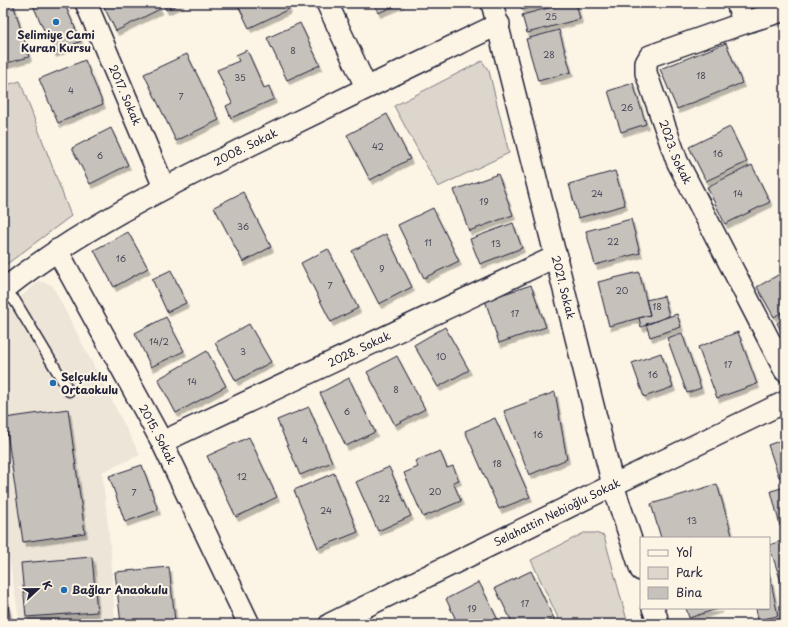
<svg xmlns="http://www.w3.org/2000/svg" width="788" height="627" font-family="'Playpen Sans',sans-serif">
<style>
.built{fill:#ece5d8}
.green{fill:#dcd6cc;stroke:#7f7c84}
.building{fill:#c6c1bb;stroke:#22223b;filter:url(#shadow)}
.lines{fill:none;stroke-linecap:round;stroke-linejoin:round}
.service-casing{stroke:#22223b;stroke-width:13}
.minor-casing{stroke:#22223b;stroke-width:24}
.service{stroke:#fcf5e5;stroke-width:10}
.minor{stroke:#fcf5e5;stroke-width:21}
.poi-dot{fill:#1f6fb2;stroke:#fcf5e5;stroke-width:1.5}
.labels{text-anchor:middle;stroke-width:4;stroke-linejoin:round;paint-order:stroke}
.number-label{font-size:9px;fill:#4b4a5b}
.poi-label{font-size:11px;font-weight:bold;fill:#22223b;stroke:#fcf5e5;text-anchor:start}
.street-label{font-size:11px;fill:#22223b;stroke:#fcf5e5}
</style>
<defs>
<filter id="shadow"><feDropShadow dx="2.5" dy="4.5" stdDeviation="0" flood-color="#0004"/></filter>
</defs>
<rect width="100%" height="100%" fill="#fcf5e5"/>
<filter id="ink" filterUnits="userSpaceOnUse"><feTurbulence type="fractalNoise" baseFrequency=".025" numOctaves="2"/><feDisplacementMap in="SourceGraphic" scale="8" xChannelSelector="R" yChannelSelector="G"/><feConvolveMatrix kernelMatrix="1 2 1 2 8 2 1 2 1" color-interpolation-filters="sRGB"/></filter>
<g filter="url(#ink)">
<path class="built" d="M39 281 52 285 140 455 102 472 111 553 115 624H20L3 521V312Z"/>
<path class="green" d="M482 61 489 71 509 153 438 187 394 106Z
M20 81 71 216 3 267V86Z
M584 533H595L604 536 628 624H561L531 560Z"/>
<path class="building" d="M3 3H13L29 57 3 64Z
M32 3H64L81 41 54 53Z
M102 3H157L160 9 116 31Z
M163 3H181L166 10Z
M237 3H286L289 9 249 28Z
M374 3H402L378 13Z
M520 3H544L522 10Z
M567 3H576L580 19 527 33 522 15Z
M300 23 320 65 287 80 267 38Z
M559 30 571 72 538 81 526 39Z
M726 43 742 83 677 109 660 69Z
M247 50 264 88 269 86 274 99 231 118 226 106 232 103 217 70 239 61 236 55Z
M187 54 219 120 176 141 144 74Z
M85 60 103 104 58 123 39 79Z
M633 83 646 124 621 132 608 91Z
M387 114 410 159 370 180 347 135Z
M730 127 747 162 706 181 689 147Z
M111 128 128 165 90 184 72 148Z
M752 165 770 202 725 224 707 187Z
M615 171 625 205 578 218 569 184Z
M498 174 513 215 469 231 454 190Z
M243 192 271 247 243 262 214 207Z
M433 208 459 261 424 278 398 225Z
M631 219 640 253 595 265 586 231Z
M513 223 522 248 480 264 470 239Z
M128 232 148 268 114 287 94 250Z
M386 234 412 287 379 304 352 251Z
M328 249 358 308 331 322 301 263Z
M171 270 186 303 167 312 152 279Z
M785 271V310L774 317 757 287Z
M639 272 650 315 609 326 598 282Z
M531 285 546 327 499 343 485 300Z
M664 296 669 316 641 327 639 318 650 315 646 300Z
M677 314 681 327 650 337 646 324Z
M166 317 184 351 151 367 135 333Z
M785 318V338L777 323Z
M249 324 271 362 236 381 215 343Z
M445 327 469 370 438 387 414 345Z
M738 332 757 384 717 398 698 347Z
M682 333 701 388 687 393 667 338Z
M207 351 226 386 176 413 158 379Z
M661 353 673 387 644 397 632 363Z
M397 356 425 409 395 425 367 372Z
M349 378 375 432 346 446 320 393Z
M555 392 567 459 529 475 504 411Z
M309 407 332 462 300 475 277 420Z
M68 409 85 533 23 542 5 418Z
M495 418 530 497 499 509 465 431Z
M249 437 277 497 236 517 207 456Z
M785 439V475L779 477 768 445Z
M440 451 447 468 453 466 459 480 453 482 461 501 423 517 404 473 418 467 415 461Z
M142 465 158 510 125 522 109 476Z
M389 467 411 516 378 531 356 482Z
M334 473 358 532 318 548 294 490Z
M717 484 733 538H661L651 504Z
M785 487V525L780 526 771 491Z
M785 540V594L769 545Z
M92 557 97 612 26 617 21 563Z
M169 567 175 621 145 624H121L115 572Z
M531 571 554 619 543 624H513L495 588Z
M769 572 778 616 758 620 756 608H769Z
M3 578 11 624H3Z
M479 582 498 620 490 624H458L446 599Z
M686 608H720L689 618Z"/>
<g class="lines">
<defs>
<path id="service" d="M4 289 15 301 69 391"/>
<g id="minor">
<path id="s1" d="M86 3 164 187"/>
<path d="M327 3 366 87"/>
<path id="s2" d="M492 3 613 485 641 570"/>
<path d="M737 3 744 23"/>
<path id="s3" d="M785 10 744 23 650 56 646 63V73L677 161 785 371"/>
<path id="s4" d="M57 250 162 442 249 624"/>
<path id="s5" d="M3 290C77 231 163 188 248 146 331 105 415 64 499 24"/>
<path id="s6" d="M162 442 557 256"/>
<path d="M653 608 659 624"/>
<path id="s7" d="M330 624 613 485 785 402"/>
</g>
</defs>
<use href="#service" class="service-casing"/>
<use href="#minor" class="minor-casing"/>
<use href="#service" class="service"/>
<use href="#minor" class="minor"/>
</g>
</g>
<g class="poi-dot">
<circle cx="56" cy="22" r="4"/>
<circle cx="53" cy="383" r="4"/>
<circle cx="64" cy="590" r="4"/>
</g>
<g class="labels">
<g class="number-label">
<text x="551" y="20">25</text>
<text x="293" y="54">8</text>
<text x="549" y="58">28</text>
<text x="701" y="79">18</text>
<text x="240" y="81">35</text>
<text x="71" y="94">4</text>
<text x="181" y="100">7</text>
<text x="627" y="111">26</text>
<text x="378" y="150">42</text>
<text x="718" y="157">16</text>
<text x="100" y="159">6</text>
<text x="597" y="197">24</text>
<text x="738" y="197">14</text>
<text x="484" y="205">19</text>
<text x="243" y="230">36</text>
<text x="613" y="245">22</text>
<text x="428" y="246">11</text>
<text x="496" y="247">13</text>
<text x="121" y="262">16</text>
<text x="382" y="272">9</text>
<text x="330" y="289">7</text>
<text x="622" y="294">20</text>
<text x="657" y="310">18</text>
<text x="515" y="317">17</text>
<text x="159" y="345">14/2</text>
<text x="243" y="355">3</text>
<text x="441" y="360">10</text>
<text x="728" y="368">17</text>
<text x="653" y="378">16</text>
<text x="192" y="385">14</text>
<text x="396" y="393">8</text>
<text x="347" y="415">6</text>
<text x="538" y="438">16</text>
<text x="305" y="444">4</text>
<text x="497" y="467">18</text>
<text x="242" y="480">12</text>
<text x="435" y="495">20</text>
<text x="134" y="496">7</text>
<text x="384" y="502">22</text>
<text x="326" y="514">24</text>
<text x="692" y="524">13</text>
<text x="525" y="607">17</text>
<text x="472" y="612">19</text>
</g>
<g class="poi-label">
<text x="56" y="39" text-anchor="middle">Selimiye Cami<tspan x="56" dy="13">Kuran Kursu</tspan></text>
<text x="61" y="381">Selçuklu<tspan x="61" dy="13">Ortaokulu</tspan></text>
<text x="72" y="594">Bağlar Anaokulu</text>
</g>
<g class="street-label">
<text dy="4" stroke="none"><textPath href="#s1" startOffset="100">2017. Sokak</textPath></text>
<text dy="4" stroke="none"><textPath href="#s5" startOffset="282">2008. Sokak</textPath></text>
<text dy="4" stroke="none"><textPath href="#s3" startOffset="245">2023. Sokak</textPath></text>
<text dy="4" stroke="none"><textPath href="#s2" startOffset="293">2021. Sokak</textPath></text>
<text dy="4" stroke="none"><textPath href="#s6" startOffset="218">2028. Sokak</textPath></text>
<text dy="4" stroke="none"><textPath href="#s4" startOffset="210">2015. Sokak</textPath></text>
<text dy="4" stroke="none"><textPath href="#s7" startOffset="253">Selahattin Nebioğlu Sokak</textPath></text>
</g>
</g>
<rect width="788" height="627" fill="none" stroke="#fcf5e5" stroke-width="16"/>
<rect x="8" y="8" width="772" height="611" fill="none" stroke="#22223b" stroke-width="1.5" filter="url(#ink)"/>
<rect x="640" y="537" width="130" height="72" fill="#fcf5e5" stroke="#a5a1a1"/>
<rect x="648" y="550" width="20" height="6" fill="#fcf5e5" stroke="#a5a1a1"/>
<text x="676" y="557" font-size="12" fill="#22223b">Yol</text>
<rect x="648" y="567" width="20" height="12" fill="#dcd6cc" stroke="#a5a1a1"/>
<text x="676" y="577" font-size="12" fill="#22223b">Park</text>
<rect x="648" y="587" width="20" height="12" fill="#c6c1bb" stroke="#a5a1a1"/>
<text x="676" y="597" font-size="12" fill="#22223b">Bina</text>
<g transform="translate(38 589) rotate(68)" stroke="#fcf5e5" stroke-width="3" paint-order="stroke">
<path d="M0-3L7 15L0 10L-7 15Z" fill="#22223b"/>
<text y="-6" font-size="11" font-weight="bold" text-anchor="middle" fill="#22223b">K</text>
</g>
</svg>
